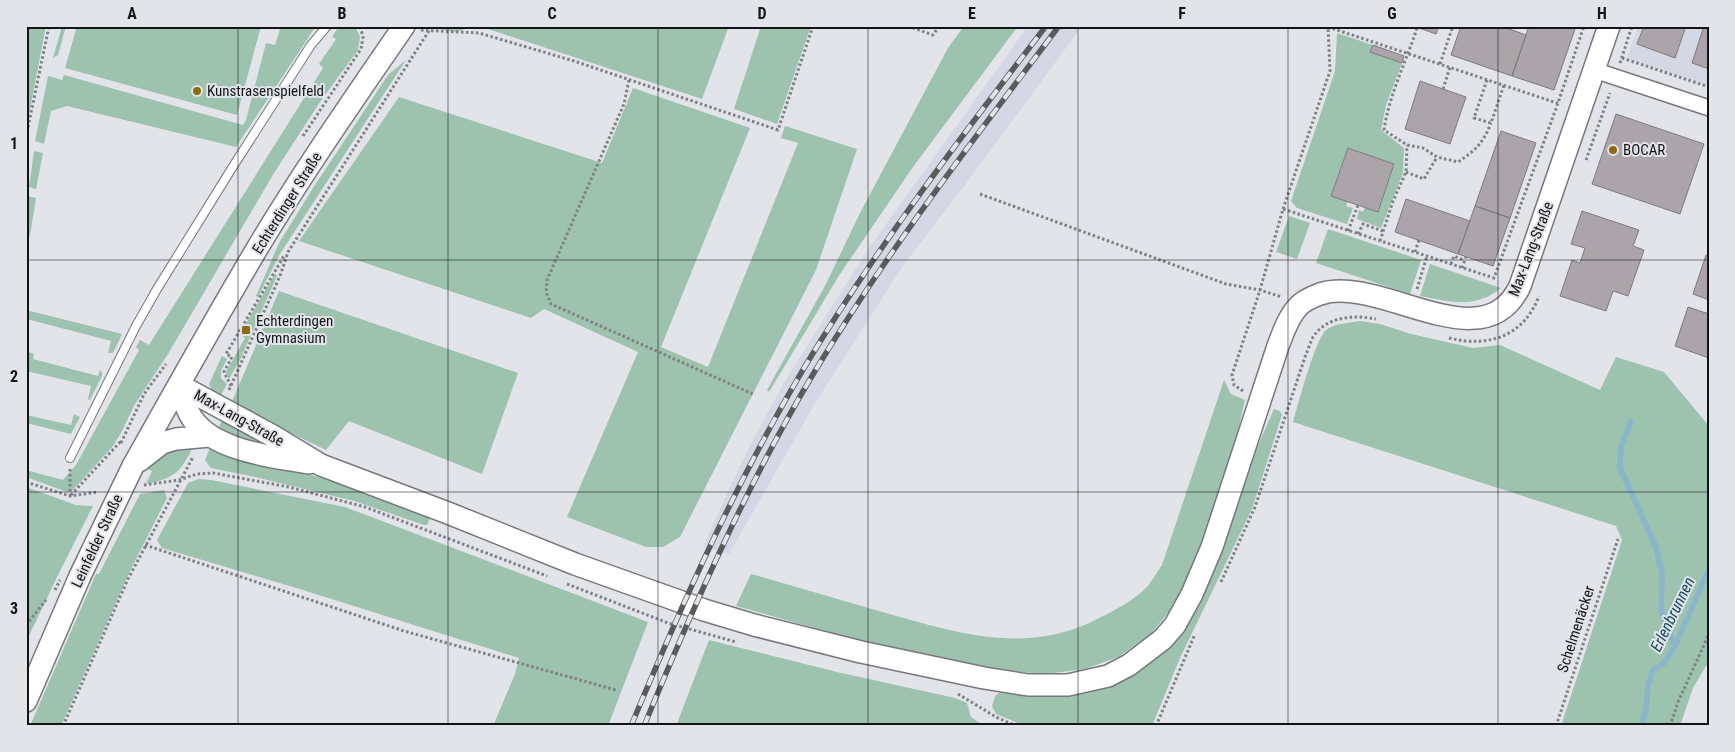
<svg xmlns="http://www.w3.org/2000/svg" width="1735" height="752" font-family="'Roboto Condensed',sans-serif">
<style>
.built{fill:#d4d7e4}
.green{fill:#9dc2ae}
.lines{fill:none;stroke-linecap:round;stroke-linejoin:round}
.stream{stroke:#8ab5cb;stroke-width:5.5}
.building{fill:#aba5a9;stroke:#7f7a7d}
.service-casing{stroke:#77787d;stroke-width:10}
.minor-casing{stroke:#77787d;stroke-width:18}
.secondary-casing{stroke:#77787d;stroke-width:24}
.path{stroke:#7e8084;stroke-width:3;stroke-dasharray:2.5 2.5;stroke-linecap:butt}
.service{stroke:#fff;stroke-width:8}
.minor{stroke:#fff;stroke-width:15}
.secondary{stroke:#fff;stroke-width:21}
.rail-casing{stroke:#595b5e;stroke-width:5.5}
.rail{stroke:#e2e4ea;stroke-width:4;stroke-dasharray:11;stroke-linecap:butt}
.secondary-bridge-casing{stroke:#77787d;stroke-width:24;stroke-linecap:butt}
.path-bridge{stroke:#7e8084;stroke-width:3;stroke-dasharray:2.5 2.5;stroke-linecap:butt}
.secondary-bridge{stroke:#fff;stroke-width:21}
.grid{fill:none;stroke:#141517;stroke-width:1;stroke-opacity:0.55}
.poi-dot{fill:#8d6b0e;stroke:#e2e4ea;stroke-width:2}
.labels{text-anchor:middle;stroke-width:4;stroke-linejoin:round;paint-order:stroke}
.poi-label{font-size:15px;fill:#141517;stroke:#e2e4ea;text-anchor:start}
.street-label{font-size:15px;fill:#141517;stroke:#e2e4ea}
.water-label{font-size:16px;font-style:italic;fill:#104a61;stroke:#e2e4ea}
.neatline{fill:none;stroke:#141517;stroke-width:2}
.grid-label{font-size:16px;text-anchor:middle;font-weight:bold;fill:#141517}
</style>
<rect width="100%" height="100%" fill="#e2e4ea"/>
<path class="built" d="M1028 26H1082L965 185 904 264 817 400 729 554 703 546 745 455 785 381 869 248Z
M1638 26H1709V86L1627 59Z"/>
<path class="green" d="M26 26H46L26 130Z
M62 26H66L58 55 53 58Z
M77 26H261L237 115 65 68Z
M281 26H316L236 147 67 106 51 111 44 144 35 141 48 76 62 80 64 75 243 125 246 120 266 43 275 45Z
M339 26H355L360 37 358 50 320 102 274 173 168 354 135 404 121 433 113 446 73 490 67 492 26 477V470L63 480 76 465 139 350 136 347 140 340 149 345 323 68 319 64 336 39 332 37Z
M441 26H729L702 99 482 27 465 29 456 32 441 29Z
M761 26H811L777 124 734 109Z
M964 26H1018L913 167 840 274 769 392 767 390 826 284 860 213 948 48Z
M1337 33 1373 45 1371 52 1402 63 1386 105 1381 130 1404 148 1403 173 1381 228 1357 219 1359 210 1363 212 1365 207 1378 212 1394 165 1348 148 1331 195 1348 201 1346 206 1353 208 1347 224 1297 208 1291 201 1335 71Z
M406 60 280 254 258 297 256 296 279 243 313 188 388 75Z
M633 88 750 128 661 347 708 367 798 143 781 138 785 126 857 149 816 270 680 537 663 547H646L567 517 638 352 544 309 531 318 299 241 399 97 602 163Z
M34 151 43 153 36 189 29 187Z
M27 196 36 198 30 236 26 235Z
M1289 216 1310 223 1297 259 1276 252Z
M1328 229 1421 260 1410 294 1316 263Z
M1430 264 1501 288C1475 309 1451 302 1420 296Z
M275 274 277 276 240 360 229 379 226 372 245 338 240 334Z
M279 291 518 373 482 474 349 421 326 450 231 404Z
M26 310 122 334 113 353H108L111 341 27 319 26 322Z
M1360 321 1380 324 1411 334 1473 348 1500 345 1600 390 1616 357 1664 372 1709 426V661L1693 688 1680 726H1561L1622 540 1616 526 1293 422C1298 405 1315 340 1326 330 1335 323 1350 323 1360 321Z
M29 352 34 354 33 359 98 376 100 370 102 373V376L90 400 88 399 91 386 26 371Z
M222 356 227 359 221 371V378L227 384 219 399 213 394 209 384Z
M1224 380 1231 394 1245 400 1232 457 1196 564 1176 603 1151 634 1118 657 1085 669 1045 674 1000 670 938 658 836 634 736 606 751 574C794 586 836 599 879 611 954 632 1026 657 1099 618 1116 610 1134 600 1147 587 1152 581 1157 572 1162 565Z
M1274 409 1280 411 1282 415 1252 509 1180 658 1152 726H1025L996 714 992 706 995 696 1001 692 1051 696 1082 694 1110 687 1142 669 1170 647 1188 624 1202 597 1249 466Z
M74 414 80 417 71 434 26 423V415L71 425Z
M223 418 271 443 269 448 238 438 218 429Z
M194 445C181 472 175 478 146 484L152 471 147 469 153 457 161 449Z
M210 448 325 479 430 518 427 525H424L354 501 255 477 211 468 205 460Z
M199 479 211 480 345 507 648 622 608 726H493L515 674 519 658 303 590 162 548 157 540 188 483Z
M26 487 76 505 93 506 59 573 26 642Z
M164 490 167 498 131 569 61 726H30L96 574H99L140 494Z
M709 640 837 672 955 698 967 703 971 717 984 726H676Z"/>
<g class="lines">
<path class="stream" d="M1631 421 1621 447 1620 468 1656 547 1662 574 1661 610 1675 646
M1641 726 1646 709 1648 685 1653 670 1664 663 1675 646 1709 569"/>
</g>
<path class="building" d="M1413 26H1439L1436 34Z
M1461 26H1501L1526 35 1512 76 1451 55Z
M1529 26H1576L1554 90 1512 76Z
M1644 26H1686L1675 58 1637 44Z
M1704 26H1709V69L1692 63Z
M1373 45 1404 56 1402 63 1370 52Z
M1420 81 1466 97 1450 144 1405 129Z
M1616 114 1704 144 1680 214 1592 184Z
M1501 131 1536 143 1510 218 1475 206Z
M1348 148 1394 164 1378 212 1331 196Z
M1406 199 1470 221 1458 254 1395 232Z
M1475 206 1510 218 1493 266 1458 254Z
M1582 211 1639 230 1633 246 1644 250 1628 296 1613 291 1606 311 1560 296 1572 260 1580 263 1585 248 1571 244Z
M1706 255 1709 256V300L1693 294Z
M1688 307 1709 314V358L1675 346Z"/>
<g class="lines">
<defs>
<path id="service" d="M70 458 136 326 157 289 232 168 311 45 327 26"/>
<path id="minor" d="M1594 70 1709 108"/>
<path id="secondary" d="M179 385 273 436 321 465 448 513 575 564 704 610 754 625 861 652 984 678 1028 685H1068L1108 676 1129 665 1163 639 1175 625 1192 594 1212 547 1278 346C1283 333 1288 318 1297 308 1302 301 1312 297 1320 294 1380 274 1483 364 1520 286L1609 26
M179 385C183 397 185 408 192 418 213 451 274 457 309 463
M139 461 162 443 176 439 210 436
M133 466C173 395 213 323 255 252 301 175 353 100 404 26
M26 701 80 576"/>
</defs>
<use href="#service" class="service-casing"/>
<use href="#minor" class="minor-casing"/>
<use href="#secondary" class="secondary-casing"/>
<path class="path" d="M908 26 933 35 939 26
M1328 27 1560 104
M1417 28C1406 62 1389 95 1384 130L1407 145 1423 148 1437 157 1458 162C1476 150 1483 143 1491 123
M421 30 479 33 574 61 778 130 813 26
M1622 58 1709 87
M1620 63 1632 26
M1440 64 1453 26
M629 80 624 104 547 280 546 292 551 304 755 395
M1487 80 1474 118 1491 123 1504 85
M1443 89 1450 67
M303 136 361 49 363 37 360 26
M26 137 49 26
M1586 160 1610 93
M1406 172 1424 179 1437 157
M980 194 1226 284 1260 290 1282 297
M1283 209 1330 71 1328 26
M1348 231 1358 205
M1358 234 1363 224 1383 231
M1380 241 1393 201 1406 172 1407 145
M1415 252 1419 240
M1451 264 1454 256 1464 260
M1462 268 1466 257
M1417 289 1427 256
M1449 338C1489 348 1524 336 1539 296
M231 386 224 372 232 357 226 354 284 256
M229 390 280 276 288 252 432 26
M1243 391 1234 385 1232 375 1260 290 1283 209 1494 278 1558 103 1584 26
M121 443 144 394 166 364
M70 469V495
M26 482 70 496 98 492
M144 485 179 480 197 474 213 473 289 487 365 507 547 576
M71 495 121 441
M145 545 404 631 616 690
M1221 582 1255 507 1306 354C1309 348 1311 338 1316 333 1330 316 1356 315 1376 319
M567 584 668 623 736 642
M26 625 46 600
M958 694 996 717 1016 726
M63 726 128 579 193 457
M1156 726 1195 634
M1556 726 1618 539
M1670 726 1678 702 1709 634"/>
<use href="#service" class="service"/>
<use href="#minor" class="minor"/>
<use href="#secondary" class="secondary"/>
<defs>
<path id="rail" d="M631 726C682 604 736 482 804 368 876 248 961 137 1046 26
M644 726C694 605 747 484 815 371 888 250 974 139 1059 26"/>
</defs>
<use href="#rail" class="rail-casing"/>
<use href="#rail" class="rail"/>
<defs>
<path id="secondary-bridge" d="M80 576 133 466"/>
</defs>
<use href="#secondary-bridge" class="secondary-bridge-casing"/>
<path class="path-bridge" d="M55 590 60 580"/>
<use href="#secondary-bridge" class="secondary-bridge"/>
</g>
<path class="grid" d="M238 26V726M448 26V726M658 26V726M868 26V726M1078 26V726M1288 26V726M1498 26V726M26 260H1709M26 492H1709"/>
<g class="poi-dot">
<circle cx="197" cy="91" r="5"/>
<circle cx="1613" cy="150" r="5"/>
<rect x="241" y="325" width="10" height="10" rx="2.5"/>
</g>
<g class="labels">
<g class="poi-label">
<text x="207" y="96">Kunstrasenspielfeld</text>
<text x="1623" y="155">BOCAR</text>
<text x="256" y="326">Echterdingen<tspan x="256" dy="17">Gymnasium</tspan></text>
</g>
<g class="street-label">
<text transform="translate(287 203) rotate(-58)" y="5">Echterdinger Straße</text>
<text transform="translate(1531 249) rotate(-69)" y="5">Max-Lang-Straße</text>
<text transform="translate(239 418) rotate(29)" y="5">Max-Lang-Straße</text>
<text transform="translate(97 541) rotate(-65)" y="5">Leinfelder Straße</text>
<text transform="translate(1576 629) rotate(-72)" y="5">Schelmenäcker</text>
</g>
<g class="water-label">
<text transform="translate(1672 614) rotate(-64)" y="6">Erlenbrunnen</text>
</g>
</g>
<rect width="1735" height="752" fill="none" stroke="#e2e4ea" stroke-width="55"/>
<rect x="28" y="28" width="1680" height="696" class="neatline"/>
<g class="grid-label">
<text x="132" y="19">A</text>
<text x="342" y="19">B</text>
<text x="552" y="19">C</text>
<text x="762" y="19">D</text>
<text x="972" y="19">E</text>
<text x="1182" y="19">F</text>
<text x="1392" y="19">G</text>
<text x="1602" y="19">H</text>
<text x="14" y="149">1</text>
<text x="14" y="382">2</text>
<text x="14" y="614">3</text>
</g>
</svg>
